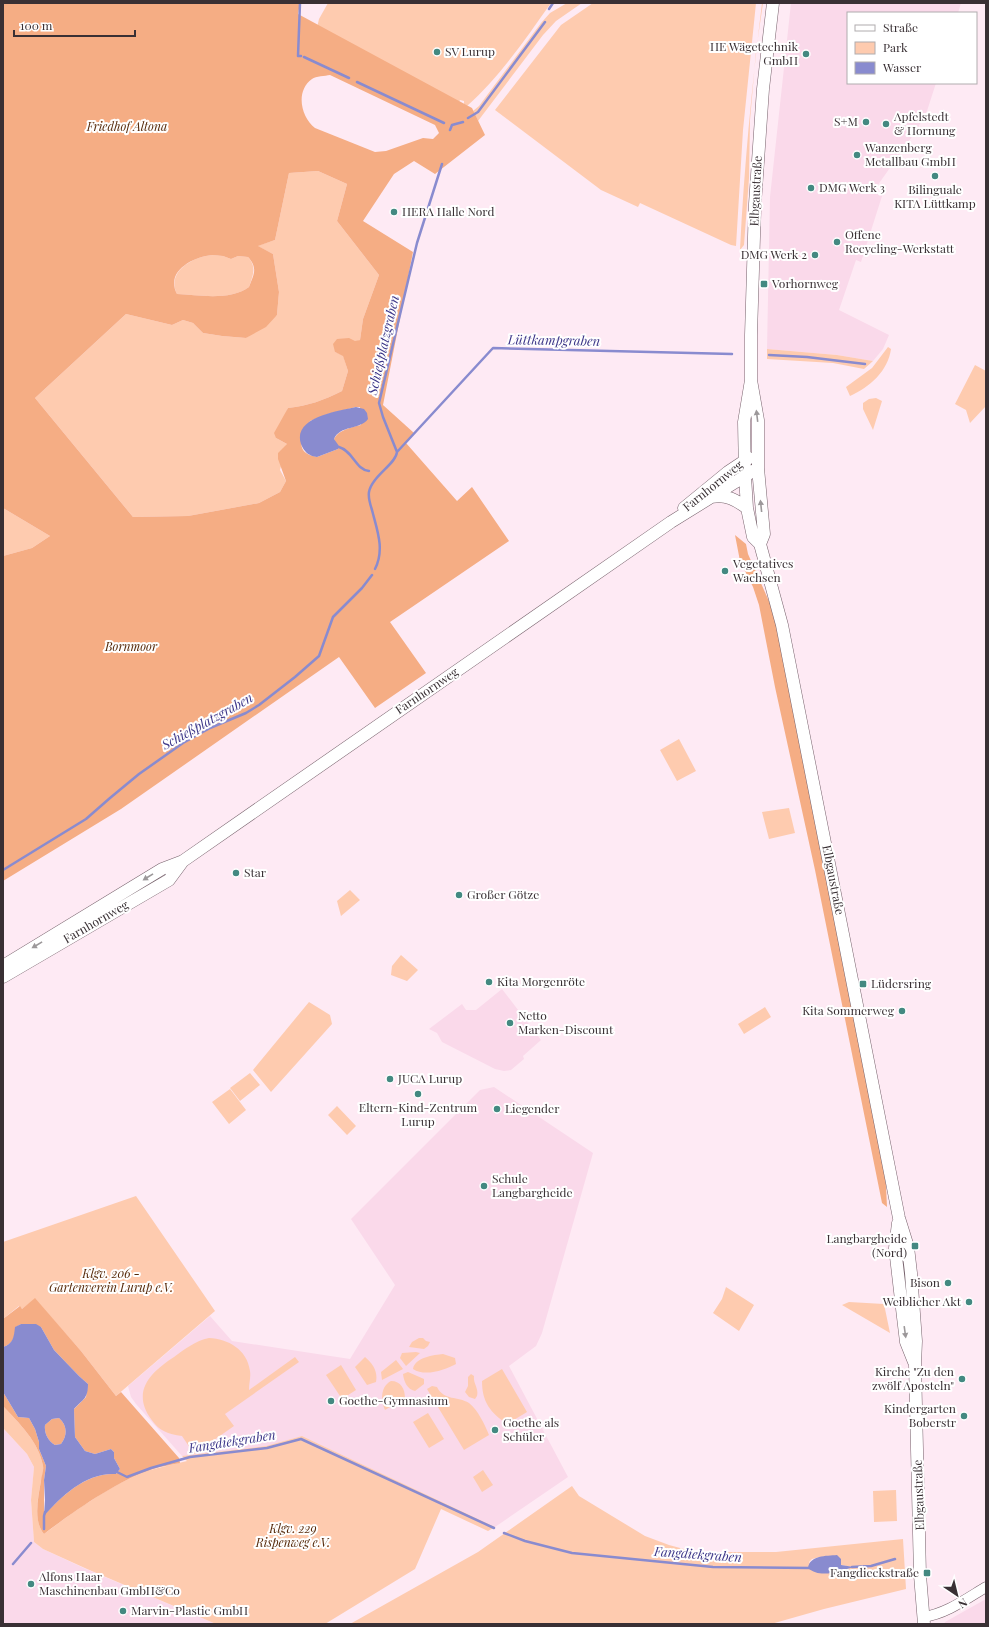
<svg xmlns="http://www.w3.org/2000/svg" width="989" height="1627" font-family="'Playfair Display',serif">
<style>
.built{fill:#fad9ea}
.green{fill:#fecbaf;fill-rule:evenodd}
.forest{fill:#f5ad84;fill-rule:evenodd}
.water{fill:#898bcf;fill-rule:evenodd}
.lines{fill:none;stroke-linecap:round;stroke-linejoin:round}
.stream{stroke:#898bcf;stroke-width:2.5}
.secondary-casing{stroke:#76616b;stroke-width:11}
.primary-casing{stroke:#76616b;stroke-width:13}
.secondary{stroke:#fff;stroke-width:10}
.primary{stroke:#fff;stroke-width:12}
.oneway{fill:#9c989a}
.poi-dot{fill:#438981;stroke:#fff;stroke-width:1.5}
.labels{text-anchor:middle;stroke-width:4;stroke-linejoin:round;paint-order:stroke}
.poi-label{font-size:12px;fill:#393034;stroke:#fff;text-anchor:start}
.park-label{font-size:12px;font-style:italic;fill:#552808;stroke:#fff}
.street-label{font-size:12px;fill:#393034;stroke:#fff}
.water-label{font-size:13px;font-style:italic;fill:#3d3789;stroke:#fff}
</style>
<rect width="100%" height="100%" fill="#feeaf4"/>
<path class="built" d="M791 3H961L958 13H848V83H936L927 111 916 131 875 189 883 193 861 262 856 260 839 310 889 335 883 349 873 361 837 355 767 349 770 197Z
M502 989 541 1040 523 1056 524 1059 511 1070 504 1071 495 1069 442 1042 437 1033 429 1029 462 1004 466 1010H476Z
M494 1087 593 1153 542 1333 536 1346 509 1366 568 1477 495 1527 302 1436 266 1446 182 1456 136 1404 131 1397 128 1386 210 1316 232 1341 350 1359 395 1285 351 1219 480 1090Z
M3 1428 27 1454 34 1467 31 1500 34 1542 43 1549 86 1569 216 1624H3Z
M986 1599V1624H944L945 1622Z"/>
<path class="green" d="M328 3H551C526 38 500 77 467 106L464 104V101L460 100 459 102 316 32 319 19Z
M567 3H582L556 21 543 35 478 121 473 111 479 106 541 23 550 13Z
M593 3H756L743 130 736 246 731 245 640 203 638 207 601 190 495 110 561 25Z
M762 3H763L756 51 750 120 749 178 744 245 740 250C744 168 752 85 762 3Z
M318 171 347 184 337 221 379 275 363 319 360 340 335 352 343 355 348 371 342 391C324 400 308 406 288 408L276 438 287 444 280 470 286 481 280 492 259 503 188 516 133 517 35 398 126 314 172 325 183 320 193 323 203 333 222 336 246 338 277 315 279 292 273 254 257 246 275 240 289 173Z
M212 255 223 256 231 259 238 256 248 257C257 267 253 275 249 287 230 301 199 295 177 294 166 271 193 257 212 255Z
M888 347 891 349C888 371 870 387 850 396L846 387 872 368Z
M767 349 837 355 873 361 864 369 833 363 767 359Z
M975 365 986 371V406L970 423 966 410 955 404Z
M876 398 882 401 873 430 863 409V403L869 399Z
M3 508 50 536 32 548 3 556Z
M679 739 696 771 677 781 660 750Z
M789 808 795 833 769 839 762 812Z
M350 890 360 900 341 916 337 901Z
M401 955 418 970 407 981 391 975 392 966Z
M309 1002 330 1015 332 1024 271 1092 253 1070Z
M765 1007 771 1017 744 1034 738 1024Z
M250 1073 260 1085 240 1101 230 1088Z
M230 1089 246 1110 229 1124 212 1102Z
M337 1106 356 1126 347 1135 328 1115Z
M136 1196 215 1311 116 1396 81 1351 35 1299 22 1309 19 1306 3 1319V1242Z
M726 1287 754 1305 739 1331 713 1313 722 1299Z
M849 1302 884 1304 890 1333 842 1305Z
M209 1338C228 1339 247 1349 250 1371 251 1377 249 1383 249 1390L295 1357 299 1362 225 1414 234 1426 194 1454 182 1436C168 1434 159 1431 151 1419 131 1391 151 1372 174 1357 185 1349 195 1341 209 1338Z
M419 1338H423L426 1341 430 1342 428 1346 424 1349 409 1347 412 1342Z
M416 1352 420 1353 406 1366 400 1358 402 1353Z
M443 1354 455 1358 456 1364C445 1370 425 1377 413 1369 415 1357 434 1355 443 1354Z
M365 1357C373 1364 378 1371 376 1382L367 1385 355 1367Z
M396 1360 403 1369 382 1380 381 1372Z
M341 1365 356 1390 342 1399 326 1375Z
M502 1369 527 1412 507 1424C490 1412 482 1402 482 1381Z
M408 1372 424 1379V1384L415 1391C407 1389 404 1382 403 1374Z
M471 1374 474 1376C473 1384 479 1388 477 1396L475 1399 469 1397 465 1392 468 1386V1377Z
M391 1381C401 1381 405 1389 405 1398L385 1410C380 1400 381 1386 391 1381Z
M432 1386 437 1387C444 1401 458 1396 469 1403 478 1410 485 1425 489 1435L464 1450 427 1389Z
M3 1406C19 1423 39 1442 43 1466 44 1471 42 1477 41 1481 38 1497 33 1521 44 1534 73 1512 119 1479 154 1469 165 1466 176 1464 187 1461L182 1456 266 1446 302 1436 495 1527 488 1531 441 1509 415 1569 325 1624H216L87 1569 43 1549 34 1542 31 1500 34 1467 27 1454 3 1428Z
M428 1413 444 1439 429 1448 413 1422Z
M483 1470 493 1485 482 1492 473 1477Z
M572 1486 579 1496 645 1536 669 1545 695 1552H776L903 1539 906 1589 824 1609 771 1624H350L478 1552ZM820 1557 841 1565 853 1567 834 1573H818L809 1562 812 1559Z
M896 1490 897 1521 874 1522 873 1491Z"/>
<path class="forest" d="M3 3H300L298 14 472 108 485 135 435 174 414 161 394 174 363 221 413 252 383 405 414 433 406 443 457 501 472 487 509 541 390 622 426 673 375 708 339 657 121 809 3 881V556L32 548 50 536 3 508ZM330 75 435 125 439 133 433 139 423 138 386 151 375 152 315 128C301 117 295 91 312 79 316 76 325 76 330 75ZM318 171 347 184 337 221 379 275 363 319 360 340 355 341 349 338 337 339 333 344 335 352 343 356 348 371 342 391C324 400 308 406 288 408L274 433 276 438 287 444 278 453V459L286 481 280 492 259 503 188 516 133 517 35 398 126 314 172 325 183 320 193 323 203 333 222 336 246 338 266 327 277 315 279 292 273 254 258 246 275 240 289 173ZM212 255 223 256 231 259 238 256 248 257C258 268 254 274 249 287 230 301 199 295 177 294 165 271 193 257 212 255ZM356 407H360L361 425C352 427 338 430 334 439L338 449 317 457C292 452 303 436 310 421L328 414Z
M735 535 746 544 748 554 772 608 778 626 885 1166 887 1207 882 1203 815 870 775 687 759 605 753 587 740 561Z
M35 1298 81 1351 116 1396 121 1392 179 1458 180 1463C171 1465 162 1466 153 1469 117 1481 74 1511 44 1534 33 1521 38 1498 41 1481 41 1477 44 1471 43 1466 39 1442 19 1423 3 1406V1392L18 1417 29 1418 35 1429 39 1442V1449L46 1466 44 1480V1515C63 1495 87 1472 116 1474L120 1469 114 1458V1452L111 1449 95 1454 85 1451 75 1437 74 1409 86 1397 88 1384 79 1376 54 1350 41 1327 21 1324 16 1327C15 1337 13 1344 3 1347V1319L20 1306 22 1309Z
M59 1418C67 1425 68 1435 61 1444L55 1445C48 1441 44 1433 45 1425L52 1419Z"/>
<path class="water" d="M356 407 364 409 367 413 368 419C360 430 340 425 334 439L339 446 338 449 317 457C309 456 304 452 301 444 292 417 339 411 356 407Z
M21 1324H36L41 1327 54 1350 79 1376 88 1384C88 1399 83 1399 74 1409L75 1437 85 1451 95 1454 111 1449 114 1452V1458L120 1469 116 1474C87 1472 62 1495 44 1516L45 1500 44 1480 46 1466 39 1449V1442L35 1429 29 1418 18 1417 3 1392V1347C13 1344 14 1337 15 1327ZM59 1418C67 1425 68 1435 61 1444L55 1445C48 1441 44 1433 45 1425L52 1419Z
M837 1555 841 1559V1565L854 1567C840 1571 820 1579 808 1568 810 1555 826 1556 837 1555Z"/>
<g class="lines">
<path class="stream" d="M300 3 298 56H301
M549 9 553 3
M304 57 349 78
M357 82 444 123
M468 118 478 112 545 22
M450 130 452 125 463 122
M769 355 807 357 865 364
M339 447C353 451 356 470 369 471
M397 452 493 348 732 354
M375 569C385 549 377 530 372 510 370 504 368 498 369 492 372 476 396 464 397 452L383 417 379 403 417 243 442 164
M3 870 86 819 110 798 139 774 183 743 210 728 246 713 259 705 295 677 319 656 333 617 362 588 372 575
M115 1471 127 1477 151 1468 190 1457 267 1448 301 1439 494 1528
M44 1529V1516L45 1512
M504 1533 525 1541 572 1553 713 1567 811 1568
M13 1564 31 1543
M852 1567 871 1566 895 1559"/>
<defs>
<path id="secondary" d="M923 1617C946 1614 966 1599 986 1587"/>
<path id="primary" d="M751 380 744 422 745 476 747 508 753 537 760 544 782 625 899 1218 908 1247 911 1273 916 1341 915 1365 920 1575 924 1624
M712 497C726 494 736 500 747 508
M684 508 728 472 749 458
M760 544 764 534 758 468V420L751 380V335L755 204 763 89 773 3
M3 966 162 869 183 861 671 522 758 468
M3 977 169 880 183 861
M898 1223 895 1248 903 1317 906 1342 914 1362"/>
</defs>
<use href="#secondary" class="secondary-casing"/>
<use href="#primary" class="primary-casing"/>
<use href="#secondary" class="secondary"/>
<use href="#primary" class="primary"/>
</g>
<defs><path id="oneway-solid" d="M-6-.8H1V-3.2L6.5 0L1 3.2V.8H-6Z"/></defs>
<g class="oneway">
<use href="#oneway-solid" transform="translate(757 416) rotate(-97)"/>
<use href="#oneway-solid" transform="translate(761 506) rotate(-96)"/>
<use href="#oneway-solid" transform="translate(148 877) rotate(148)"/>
<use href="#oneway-solid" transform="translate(37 945) rotate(149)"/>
<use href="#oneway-solid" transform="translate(905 1332) rotate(82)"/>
</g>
<g class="poi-dot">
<circle cx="437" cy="52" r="4"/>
<circle cx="806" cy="54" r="4"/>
<circle cx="866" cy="122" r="4"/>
<circle cx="886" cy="124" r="4"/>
<circle cx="857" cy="155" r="4"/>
<circle cx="935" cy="176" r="4"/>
<circle cx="811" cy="188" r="4"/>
<circle cx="394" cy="212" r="4"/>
<circle cx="837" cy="242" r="4"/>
<circle cx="815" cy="255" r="4"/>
<rect x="760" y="280" width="8" height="8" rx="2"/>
<circle cx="725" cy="571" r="4"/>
<circle cx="236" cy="873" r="4"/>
<circle cx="459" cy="895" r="4"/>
<circle cx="489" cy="982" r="4"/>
<rect x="859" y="980" width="8" height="8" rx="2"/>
<circle cx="902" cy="1011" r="4"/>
<circle cx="510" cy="1023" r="4"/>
<circle cx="390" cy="1079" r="4"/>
<circle cx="418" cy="1094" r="4"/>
<circle cx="497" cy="1109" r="4"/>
<circle cx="484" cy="1186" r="4"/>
<rect x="911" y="1242" width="8" height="8" rx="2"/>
<circle cx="948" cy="1283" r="4"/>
<circle cx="969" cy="1302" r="4"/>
<circle cx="962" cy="1379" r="4"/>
<circle cx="331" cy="1401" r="4"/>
<circle cx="964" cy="1416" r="4"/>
<circle cx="495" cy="1430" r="4"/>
<rect x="923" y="1569" width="8" height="8" rx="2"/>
<circle cx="31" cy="1584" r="4"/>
<circle cx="123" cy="1611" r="4"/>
</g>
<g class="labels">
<g class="poi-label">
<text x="798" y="51" text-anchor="end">HE Wägetechnik<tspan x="798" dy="14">GmbH</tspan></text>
<text x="445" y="56">SV Lurup</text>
<text x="894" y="121">Apfelstedt<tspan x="894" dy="14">&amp; Hornung</tspan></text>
<text x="858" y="126" text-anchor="end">S+M</text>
<text x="865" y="152">Wanzenberg<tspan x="865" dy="14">Metallbau GmbH</tspan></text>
<text x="819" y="192">DMG Werk 3</text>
<text x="935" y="194" text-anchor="middle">Bilinguale<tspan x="935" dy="14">KITA Lüttkamp</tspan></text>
<text x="402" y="216">HERA Halle Nord</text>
<text x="845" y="239">Offene<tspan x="845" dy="14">Recycling-Werkstatt</tspan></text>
<text x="807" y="259" text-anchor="end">DMG Werk 2</text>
<text x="772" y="288">Vorhornweg</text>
<text x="733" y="568">Vegetatives<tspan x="733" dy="14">Wachsen</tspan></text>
<text x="244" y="877">Star</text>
<text x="467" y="899">Großer Götze</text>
<text x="497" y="986">Kita Morgenröte</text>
<text x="871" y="988">Lüdersring</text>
<text x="894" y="1015" text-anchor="end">Kita Sommerweg</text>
<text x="518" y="1020">Netto<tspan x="518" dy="14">Marken-Discount</tspan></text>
<text x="398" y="1083">JUCA Lurup</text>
<text x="418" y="1112" text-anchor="middle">Eltern-Kind-Zentrum<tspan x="418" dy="14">Lurup</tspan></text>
<text x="505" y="1113">Liegender</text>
<text x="492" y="1183">Schule<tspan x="492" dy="14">Langbargheide</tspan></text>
<text x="907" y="1243" text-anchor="end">Langbargheide<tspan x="907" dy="14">(Nord)</tspan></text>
<text x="940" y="1287" text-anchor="end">Bison</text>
<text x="961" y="1306" text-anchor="end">Weiblicher Akt</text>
<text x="954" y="1376" text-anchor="end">Kirche "Zu den<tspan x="954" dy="14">zwölf Aposteln"</tspan></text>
<text x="339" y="1405">Goethe-Gymnasium</text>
<text x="956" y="1413" text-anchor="end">Kindergarten<tspan x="956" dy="14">Boberstr</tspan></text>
<text x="503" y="1427">Goethe als<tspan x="503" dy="14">Schüler</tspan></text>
<text x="919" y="1577" text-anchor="end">Fangdieckstraße</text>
<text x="39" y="1581">Alfons Haar<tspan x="39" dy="14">Maschinenbau GmbH&amp;Co</tspan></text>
<text x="131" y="1615">Marvin-Plastic GmbH</text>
</g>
<g class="park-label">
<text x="127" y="131">Friedhof Altona</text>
<text x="131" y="651">Bornmoor</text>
<text x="111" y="1278">Klgv. 206 -<tspan x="111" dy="14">Gartenverein Lurup e.V.</tspan></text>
<text x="293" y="1533">Klgv. 229<tspan x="293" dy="14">Rispenweg e.V.</tspan></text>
</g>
<g class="street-label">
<text transform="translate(756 191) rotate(-87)" y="4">Elbgaustraße</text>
<text transform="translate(713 486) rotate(-39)" y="4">Farnhornweg</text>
<text transform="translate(427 691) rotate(-34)" y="4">Farnhornweg</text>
<text transform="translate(833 880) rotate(79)" y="4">Elbgaustraße</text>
<text transform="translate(96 922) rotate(-30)" y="4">Farnhornweg</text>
<text transform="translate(919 1495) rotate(-92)" y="4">Elbgaustraße</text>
</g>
<g class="water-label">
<text transform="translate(554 340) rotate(1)" y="5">Lüttkampgraben</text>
<text transform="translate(383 345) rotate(-77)" y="5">Schießplatzgraben</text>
<text transform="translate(207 721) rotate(-29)" y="5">Schießplatzgraben</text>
<text transform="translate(232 1441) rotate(-9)" y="5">Fangdiekgraben</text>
<text transform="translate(698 1554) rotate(4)" y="5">Fangdiekgraben</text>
</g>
</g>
<rect width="989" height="1627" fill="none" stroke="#393034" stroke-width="8"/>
<rect x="847" y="12" width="130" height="72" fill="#ffffff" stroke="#b0acae"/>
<rect x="855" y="25" width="20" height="6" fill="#ffffff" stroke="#b0acae"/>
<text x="883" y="32" font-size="12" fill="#393034">Straße</text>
<rect x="855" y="42" width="20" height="12" fill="#fecbaf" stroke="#b0acae"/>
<text x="883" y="52" font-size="12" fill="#393034">Park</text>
<rect x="855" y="62" width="20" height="12" fill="#898bcf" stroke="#b0acae"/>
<text x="883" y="72" font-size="12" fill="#393034">Wasser</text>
<g transform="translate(957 1595) rotate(145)" stroke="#ffffff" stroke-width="3" paint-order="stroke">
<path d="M0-3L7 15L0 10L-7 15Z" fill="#393034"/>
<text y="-6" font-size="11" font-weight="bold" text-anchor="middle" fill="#393034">N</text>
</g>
<path d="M14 30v6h121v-6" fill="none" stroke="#393034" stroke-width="2"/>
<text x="20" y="30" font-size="12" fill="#393034" stroke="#ffffff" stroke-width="3" paint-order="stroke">100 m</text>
</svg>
